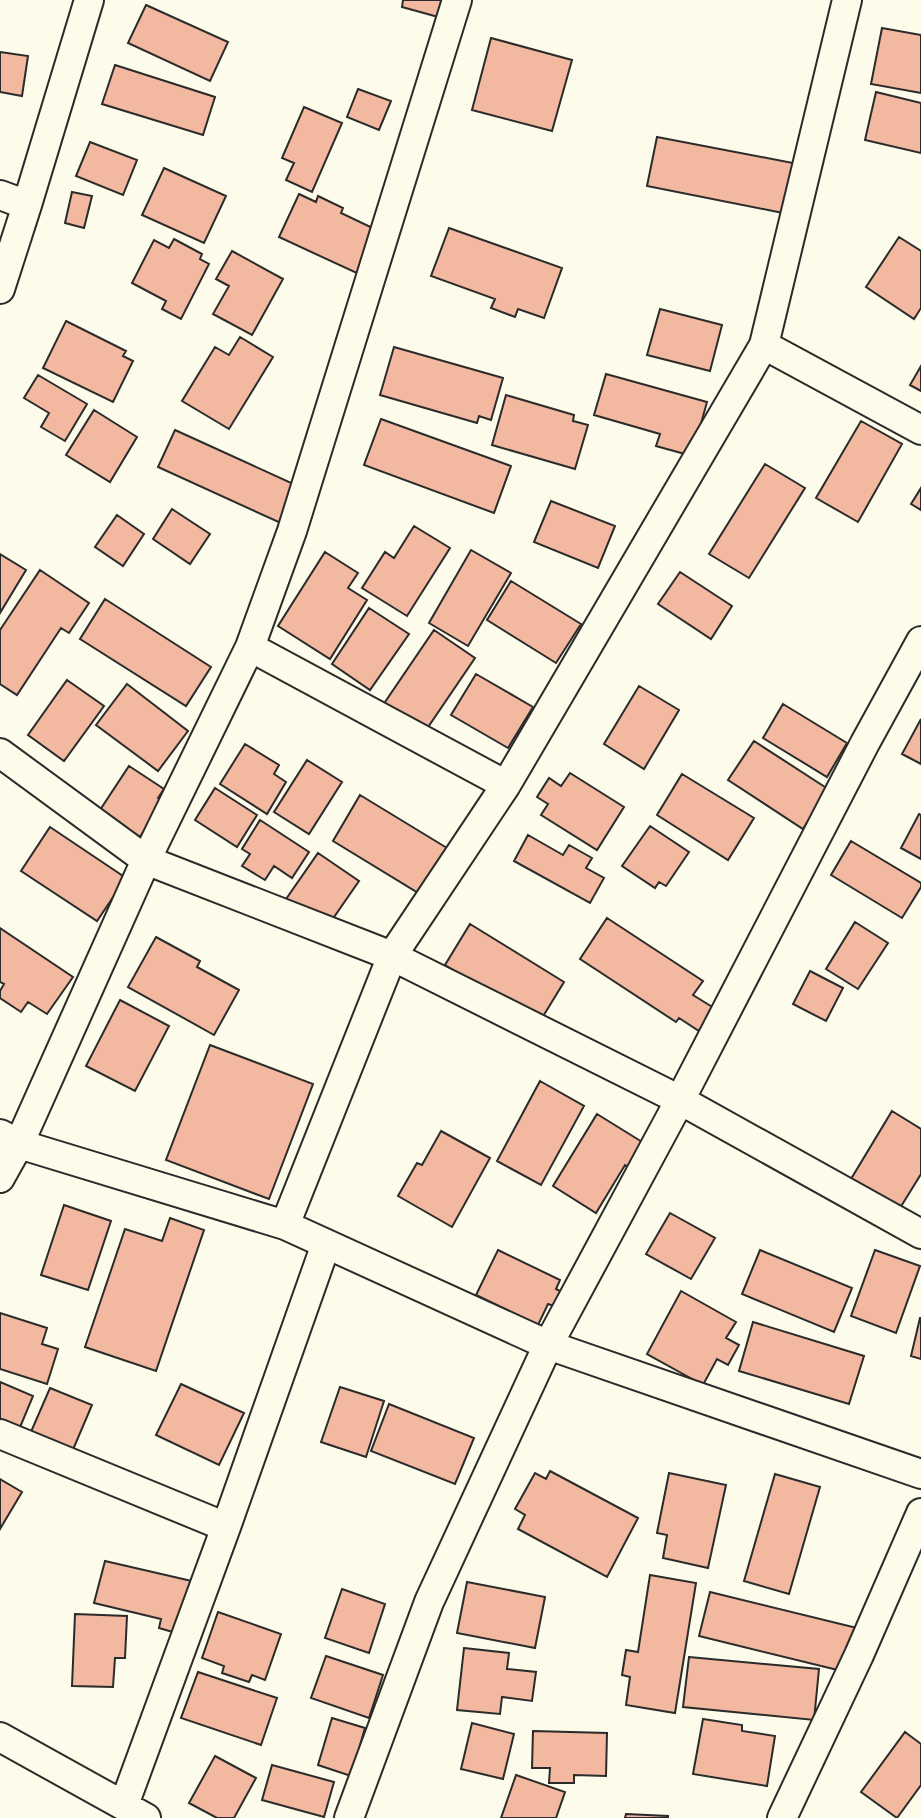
<svg xmlns="http://www.w3.org/2000/svg" width="921" height="1818" font-family="Karla,sans-serif">
<style>
.building{fill:#f2b8a0;stroke:#2b2b2b;stroke-width:2}
.lines{fill:none;stroke-linecap:round;stroke-linejoin:round}
.minor-casing{stroke:#2b2b2b;stroke-width:32}
.minor{stroke:#fdfbea;stroke-width:28}
</style>
<rect width="100%" height="100%" fill="#fdfbea"/>
<path class="building" d="M403 0H455L449 20 402 7Z
M146 5 228 42 210 81 128 43Z
M882 28 921 35V93L871 84Z
M491 38 572 60 552 131 472 110Z
M0 52 28 56 22 96 0 92Z
M115 65 215 97 203 135 102 104Z
M358 89 391 101 379 130 347 117Z
M876 92 921 103V153L865 140Z
M304 107 342 123 312 192 286 180 294 163 282 158Z
M657 137 798 164 788 214 647 186Z
M90 142 137 160 123 195 76 176Z
M164 168 226 196 204 243 142 215Z
M72 192 92 196 84 228 65 223Z
M299 194 316 202 318 196 343 208 341 213 381 232 361 275 279 237Z
M449 228 562 268 544 318 518 309 515 317 491 308 495 299 431 276Z
M899 237 921 251V308L914 319 866 287Z
M174 239 202 254 200 259 209 264 181 319 162 309 166 301 132 283 154 240 169 248Z
M232 251 283 279 252 335 213 314 229 286 216 279Z
M660 309 722 325 710 371 647 355Z
M66 321 126 351 123 356 133 361 113 402 43 368Z
M240 337 273 357 229 429 182 401 215 347 229 355Z
M394 347 503 378 491 420 479 416 477 423 380 395Z
M921 366V391L910 385Z
M606 374 707 402 692 456 656 446 660 434 594 415Z
M38 375 87 404 65 441 41 427 49 413 24 398Z
M506 395 574 415 573 421 588 425 575 469 492 445Z
M94 410 137 437 110 482 66 455Z
M381 419 511 466 494 513 364 465Z
M861 421 902 444 858 522 816 498Z
M175 430 300 487 283 524 158 467Z
M765 464 805 488 749 578 709 554Z
M921 488V510L911 504Z
M551 501 615 526 598 568 534 542Z
M172 509 210 534 190 564 153 539Z
M117 515 144 534 123 566 95 547Z
M414 526 450 548 407 616 362 588 385 552 394 558Z
M471 550 511 573 468 646 429 623Z
M325 552 358 573 348 588 367 600 330 659 278 626Z
M0 554 26 570 0 613Z
M40 570 89 603 69 633 61 628 17 695 0 684V630Z
M680 572 732 606 711 639 658 604Z
M511 581 581 624 556 663 487 620Z
M105 599 211 667 186 706 80 639Z
M369 608 409 634 370 690 332 664Z
M434 630 475 658 424 733 383 705Z
M476 674 533 707 508 748 451 715Z
M67 680 104 706 64 761 28 735Z
M127 684 188 731 158 771 96 725Z
M639 686 679 710 644 769 604 744Z
M783 704 847 743 827 777 763 738Z
M921 719V764L902 754Z
M754 741 828 789 803 829 728 780Z
M245 744 279 765 274 774 286 782 267 814 220 784Z
M307 760 342 782 309 834 274 812Z
M129 766 164 789 158 798 163 801 140 837 100 810Z
M570 773 624 807 597 850 541 815 548 804 537 797 549 778 561 786Z
M682 774 754 818 728 860 657 815Z
M215 788 257 815 237 847 195 820Z
M360 795 447 848 420 894 333 841Z
M919 814 921 815V859L901 848Z
M260 820 309 852 292 878 274 866 265 880 242 866 250 854 242 849Z
M650 826 689 852 666 886 659 882 655 888 622 866Z
M50 827 126 878 97 921 21 871Z
M528 835 563 855 569 845 592 858 586 868 604 878 590 903 514 861Z
M851 841 921 883V887L902 918 831 875Z
M318 853 359 881 325 930 284 902Z
M607 918 703 981 693 995 714 1008 699 1031 679 1018 676 1022 580 959Z
M855 922 888 943 858 989 826 969Z
M470 924 564 982 539 1023 445 965Z
M0 928 73 977 47 1014 28 1002 21 1012 0 998V991L4 984 0 982Z
M156 937 200 961 197 967 239 990 214 1035 128 987Z
M810 971 843 988 826 1021 793 1004Z
M120 1000 169 1026 135 1091 86 1066Z
M210 1045 313 1084 269 1199 166 1160Z
M540 1081 584 1106 541 1185 497 1161Z
M892 1111 921 1129V1174L897 1213 848 1184Z
M597 1114 647 1145 632 1169 625 1165 596 1213 553 1186Z
M441 1131 490 1158 452 1227 398 1196 417 1163 422 1165Z
M64 1205 111 1221 88 1290 41 1275Z
M670 1213 715 1238 691 1279 646 1254Z
M170 1218 204 1230 156 1371 85 1347 125 1229 162 1241Z
M498 1250 560 1280 556 1289 564 1293 557 1307 548 1304 538 1325 476 1295Z
M760 1250 852 1288 834 1332 742 1294Z
M875 1250 920 1266 896 1333 851 1316Z
M681 1291 736 1322 726 1338 739 1345 728 1365 717 1359 703 1385 647 1354Z
M0 1313 47 1328 42 1344 58 1349 47 1384 0 1369Z
M920 1318H921V1359L911 1356Z
M753 1322 864 1356 849 1404 739 1371Z
M0 1382 33 1396 16 1437 0 1430Z
M181 1384 244 1413 219 1465 156 1435Z
M340 1387 384 1401 366 1457 321 1442Z
M50 1388 92 1405 69 1459 27 1441Z
M389 1404 474 1438 455 1484 371 1451Z
M550 1471 638 1518 607 1577 518 1529 525 1515 515 1509 535 1473 546 1479Z
M669 1473 726 1485 708 1568 663 1558 667 1535 657 1533Z
M775 1474 820 1487 789 1594 744 1581Z
M0 1479 22 1492 0 1529Z
M105 1561 196 1582 183 1635 159 1628 161 1619 94 1603Z
M650 1575 696 1583 675 1713 626 1705 630 1677 622 1675 626 1650 638 1652Z
M467 1582 545 1597 535 1648 457 1633Z
M342 1589 385 1604 369 1653 325 1638Z
M710 1592 861 1629 850 1673 699 1636Z
M218 1612 281 1634 265 1680 252 1675 249 1682 222 1673 224 1666 202 1658Z
M75 1614 127 1616 125 1658H115L113 1687 72 1686Z
M464 1648 509 1653 507 1669 536 1672 532 1701 502 1697 500 1714 457 1710Z
M326 1656 383 1675 369 1718 311 1698Z
M689 1657 819 1669 814 1720 683 1707Z
M198 1672 277 1698 261 1745 181 1718Z
M332 1718 365 1728 351 1776 318 1765Z
M703 1719 742 1725V1731L775 1736 767 1786 693 1774Z
M472 1723 514 1734 503 1779 461 1769Z
M533 1731 607 1733 606 1776 574 1775V1783H549L550 1768H532Z
M905 1732 921 1744V1785L897 1818 861 1792Z
M215 1756 256 1778 234 1818H217L189 1803Z
M272 1765 334 1782 324 1817 262 1800Z
M516 1775 565 1792 556 1818H501Z
M626 1814 668 1816V1818H625Z"/>
<g class="lines">
<defs>
<path id="minor" d="M0 195 27 205
M0 289 27 205 89 0
M764 345 921 430
M250 647 506 785
M0 753 146 860 392 956 680 1100 921 1234
M0 1134 19 1144 285 1225 548 1345 921 1474
M0 1178 19 1144 146 860 250 647 292 531 457 0
M285 1225 392 956 506 785 764 345 847 0
M0 1434 226 1527
M0 1737 146 1818
M124 1805 226 1527 326 1244
M349 1818 429 1602 548 1345 680 1100 865 743 921 641
M782 1818 859 1655 921 1513"/>
</defs>
<use href="#minor" class="minor-casing"/>
<use href="#minor" class="minor"/>
</g>
</svg>
